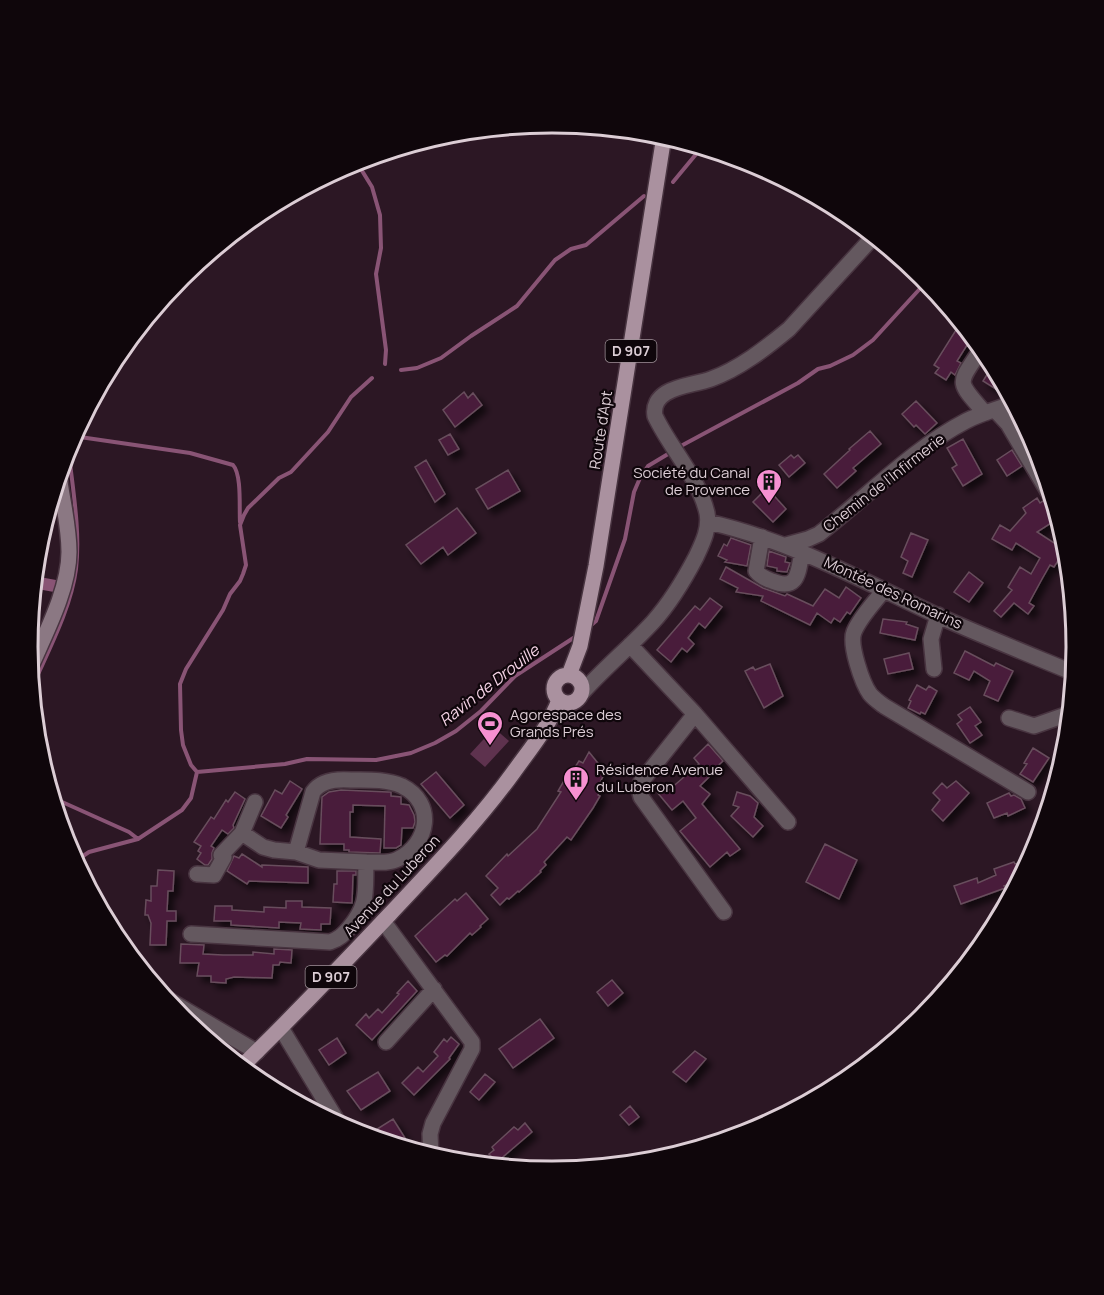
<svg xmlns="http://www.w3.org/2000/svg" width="1104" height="1295" font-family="Manrope,sans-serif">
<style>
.pitch{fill:#5e324e}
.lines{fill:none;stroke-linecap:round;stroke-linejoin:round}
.stream{stroke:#895475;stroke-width:4}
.canal{stroke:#895475;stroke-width:12}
.building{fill:#4a1a3a;stroke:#684e5d;stroke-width:1.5;filter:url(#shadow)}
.street-casing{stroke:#483440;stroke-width:18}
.secondary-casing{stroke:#483440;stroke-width:18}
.primary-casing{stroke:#483440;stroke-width:18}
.street{stroke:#64585f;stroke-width:15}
.secondary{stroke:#8b7883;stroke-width:15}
.primary{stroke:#aa919f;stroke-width:15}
.labels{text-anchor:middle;stroke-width:4.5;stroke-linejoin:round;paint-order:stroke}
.shield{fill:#0f060b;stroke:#9e9198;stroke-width:1.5}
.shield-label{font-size:14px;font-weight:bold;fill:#dccdd5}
.street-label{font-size:15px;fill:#dccdd5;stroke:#0f060b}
.poi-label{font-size:15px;fill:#dccdd5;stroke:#0f060b;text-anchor:start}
.water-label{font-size:16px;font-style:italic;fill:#f6d4e7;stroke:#0f060b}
.rim{fill:none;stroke:#dccdd5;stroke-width:3}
</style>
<defs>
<filter id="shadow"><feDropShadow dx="5.5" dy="5.5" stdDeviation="3" flood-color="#0009"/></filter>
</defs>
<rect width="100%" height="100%" fill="#2c1724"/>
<path class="pitch" d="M494 728 509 741 485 767 470 754Z"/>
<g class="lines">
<path class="stream" d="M356 161 372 187 380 215 381 248 376 274 386 350 385 364
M673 182 702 147
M401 370 417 368 441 358 471 336 517 306 555 260 571 249 586 245 644 196
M73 436 190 453 233 465C242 475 239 508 240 522
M679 447 798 383 818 369 830 366 853 355 873 340 927 281
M589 627 596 621 625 539 634 492 640 478 648 466 673 451
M31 690C47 653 71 609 76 569 80 534 74 497 70 463
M197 772 191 765 183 745 181 730 180 684 186 669 223 610 230 594 240 581 243 574 246 565 240 525 244 515 248 508 279 478 291 472 328 432 351 397 372 378
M51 797 129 832 138 839
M74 862 89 852 138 839 182 810 191 798 197 772 285 764 307 759 376 760 411 753 435 743 456 731 481 711 515 676 578 635"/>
<path class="canal" d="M33 582 55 586"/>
</g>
<path class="building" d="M961 322 976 341 971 348 967 345 957 361 961 363 955 375 951 372 946 380 935 373 939 368 934 365Z
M993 365 1003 384 999 391 983 381Z
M464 392 468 398 473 393 482 405 455 427 443 410Z
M916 401 937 423 925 434 916 425 914 427 902 414Z
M870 431 881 444 853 468 856 471 837 488 824 474 850 450 849 449Z
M450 434 459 449 448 455 439 440Z
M963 439 982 474 963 486 952 468 957 465 947 448Z
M1012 450 1022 466 1007 476 997 460Z
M791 455 794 458 798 455 805 463 789 477 779 465Z
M426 460 445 494 435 502 415 467Z
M508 470 520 491 488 509 476 489Z
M767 488 786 509 773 522 753 502Z
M1037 498 1040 503 1043 501 1050 505 1054 504 1059 518 1037 532 1065 550 1054 567 1050 565 1042 579 1029 603 1034 606 1028 614 1014 603 1001 617 994 611 1012 590 1008 587 1020 567 1031 574 1040 558 1016 543 1012 550 992 539 1000 525 1010 531 1026 513 1023 508Z
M457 508 476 533 448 555 443 547 421 564 406 545Z
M911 533 928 540 912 577 903 573 908 561 901 557Z
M731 538 751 545 747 566 725 562 727 560 718 556 724 544 727 546Z
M769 551 786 557 785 562 790 563 787 572 777 571V568L767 566Z
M726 567 763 588 785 596 787 594 813 606 825 589 839 598 846 587 861 598 850 614 847 612 840 622 834 618 831 623 817 613 810 625 761 601 763 596 736 592 738 588 720 579Z
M969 572 983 583 969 602 954 592Z
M710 598 722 607 705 628 699 623 688 638 694 644 687 652 682 648 671 662 657 650 695 606 700 610Z
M883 619 907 622 906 624 918 628 915 640 880 633Z
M965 651 994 666 996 663 1013 671 998 701 984 695 990 681 974 671 969 680 954 673Z
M909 653 913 669 888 674 884 659Z
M770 664 783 696 764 708 745 671 753 667 755 670Z
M917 685 926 690 929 686 937 691 925 714 921 712 920 714 908 708 911 701 909 700Z
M970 707 981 722 975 726 982 735 970 743 957 724 962 720 958 715Z
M708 744 723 761 708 775 709 777 700 786 710 794 702 804 740 849 730 856 727 852 710 867 680 831 696 818 683 801 672 810 657 792 665 785 669 790 699 764 694 758Z
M1033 748 1049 758 1033 782 1020 774 1027 764 1024 763Z
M589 752 605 772 597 789 600 791 598 795 600 796 593 808 571 840 567 837 544 862 546 865 540 871 541 872 519 892 518 891 509 899 507 898 500 905 491 895 498 888 486 876 507 854 508 856 537 829 561 792 558 791 565 779 567 780 579 761 583 763Z
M436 772 464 805 450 818 421 784Z
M290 781 302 789 286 815 288 817 281 828 261 816 275 790 282 794Z
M956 781 969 793 943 821 932 810 940 800 933 793 942 783 947 788Z
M341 790 388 792H391V796L401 797V804L409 805 414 815 415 822 413 828H402L401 845 396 848H384L385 806 353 805V812H350V837L381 839 380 853 349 852V850H344V844H320L322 797 329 792Z
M235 792 245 799 233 825 234 828 228 834 222 830 211 846 214 848 212 853V859L208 865H205L197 859 201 853 198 851 201 846 194 842 211 817 214 819 226 800 228 802Z
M737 792 750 796 758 803 754 817 763 826 753 837 731 816 739 807 733 805Z
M1009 793 1011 796 1014 795 1021 799 1025 808 1008 816 1007 813 994 818 987 803Z
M825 844 857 860 839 899 806 882Z
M242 854 262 867V865L308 867V883L249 881 247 884 227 871 234 856 239 858Z
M1031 860 1020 880 1004 886 1005 888 961 904 954 886 977 878 978 883 996 875 994 869 1014 862 1015 864Z
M158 870 174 871 173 891H168L167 911H176V921H167L166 945H150L151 923 148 915H145L146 900 151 901V886H157Z
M337 871H356V875H353L352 903 333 902 334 884H337Z
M466 893 488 919 480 926 481 927 472 935 470 933 447 956 445 955 436 962 415 936 455 899 457 901Z
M286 901H302V907L331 908 330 924H321V930L300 929 301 923 279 922V928L231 925V921H214L215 906H232V910L264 912V907L286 908Z
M181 944 204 945 203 954 223 955H253V952L274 954V949L292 950 291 963 280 962 279 965H273L272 978 234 977 226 979V983L211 982V976H197L199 963H180Z
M612 980 623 993 608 1006 597 992Z
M408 981 417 991 372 1040 356 1025 366 1014 369 1018 378 1009 382 1013 399 994 397 993Z
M540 1019 554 1038 513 1068 499 1049Z
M451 1037 459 1044 449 1058 450 1059 414 1095 402 1083 418 1067 423 1072 438 1056 434 1052 444 1039 447 1042Z
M337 1038 346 1053 329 1065 319 1050Z
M695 1051 706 1059 686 1082 673 1072Z
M378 1072 390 1091 361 1110 347 1091Z
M485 1074 495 1082 479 1100 470 1092Z
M630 1106 639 1117 629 1125 620 1115Z
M393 1119 405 1138 393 1145 380 1141 374 1131Z
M525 1123 532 1132 497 1162 489 1154 494 1150 492 1147 514 1127 518 1130Z"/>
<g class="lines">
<defs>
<path id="street" d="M982 348C958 385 955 379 985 413
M995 410 1008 424 1050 495
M708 522C789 540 861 580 936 615 981 635 1028 654 1074 673
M762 537 756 571C760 576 766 579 772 581 799 592 798 571 802 552
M786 545 808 539 819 534C867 497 912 449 966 421 981 413 998 409 1014 403
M884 590C874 603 860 617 854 632 849 644 862 683 870 694 874 699 879 702 884 706L1028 792
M630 645 695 714
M934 669 931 639 938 615
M581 694C604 668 630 647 653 622 670 603 684 580 696 557 702 544 710 529 707 513 699 478 670 448 655 416 653 406 658 398 666 393 679 385 697 384 711 379 739 369 766 348 789 329L874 236
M1009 718 1034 726 1071 713
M242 833 255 802
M296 852 313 792C321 780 338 779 351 780 368 780 386 779 402 786 436 803 429 844 398 859 389 864 375 862 366 862
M724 912 641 797 639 789 641 782 695 714 788 822
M383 921 472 1042V1049L433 1123 430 1134 431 1157
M191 934 330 942C339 939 343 935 349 928 369 904 365 892 366 862L319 860 296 852 274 850 263 847 242 833 221 855 224 857 214 875 197 874
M162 996 257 1052
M281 1028 336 1119
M386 1042 434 989"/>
<path id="secondary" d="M29 671C44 636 69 590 69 552 69 525 62 500 59 474"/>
<path id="primary" d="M569 675 580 646 596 566 664 136
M554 689a14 14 0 1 1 28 0a14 14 0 1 1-28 0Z
M240 1068C292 1018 341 966 390 914 433 868 476 824 513 773 530 749 549 727 559 700"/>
</defs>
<use href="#street" class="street-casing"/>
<use href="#secondary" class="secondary-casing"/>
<use href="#primary" class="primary-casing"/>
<use href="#street" class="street"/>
<use href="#secondary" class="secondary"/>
<use href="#primary" class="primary"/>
</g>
<defs>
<symbol id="building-pin" viewBox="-11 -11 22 30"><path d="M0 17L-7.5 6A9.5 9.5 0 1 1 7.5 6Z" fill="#f690d1" stroke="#0f060b"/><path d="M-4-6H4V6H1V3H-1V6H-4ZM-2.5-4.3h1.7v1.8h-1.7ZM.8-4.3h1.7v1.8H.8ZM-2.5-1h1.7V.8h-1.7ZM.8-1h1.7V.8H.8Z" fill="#111"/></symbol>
<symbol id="stadium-pin" viewBox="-11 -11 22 30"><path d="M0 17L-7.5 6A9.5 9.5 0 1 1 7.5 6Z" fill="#f690d1" stroke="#0f060b"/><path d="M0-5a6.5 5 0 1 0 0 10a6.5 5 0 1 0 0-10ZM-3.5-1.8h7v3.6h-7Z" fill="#111"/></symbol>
</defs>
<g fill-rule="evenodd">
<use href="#building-pin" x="754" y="467" width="30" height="40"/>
<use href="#stadium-pin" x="475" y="709" width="30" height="40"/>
<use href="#building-pin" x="561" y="764" width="30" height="40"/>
</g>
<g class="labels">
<g class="shield">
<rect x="605.5" y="340" width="51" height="22" rx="4.5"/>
<rect x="305.5" y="966" width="51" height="22" rx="4.5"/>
</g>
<g class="shield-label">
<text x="631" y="356">D 907</text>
<text x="331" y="982">D 907</text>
</g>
<g class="street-label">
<text transform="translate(601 430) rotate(-81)" y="5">Route d'Apt</text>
<text transform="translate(884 483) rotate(-38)" y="5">Chemin de l'Infirmerie</text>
<text transform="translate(893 593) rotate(25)" y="5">Montée des Romarins</text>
<text transform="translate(392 886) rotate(-47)" y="5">Avenue du Luberon</text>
</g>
<g class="poi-label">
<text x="750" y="478" text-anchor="end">Société du Canal<tspan x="750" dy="17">de Provence</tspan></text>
<text x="510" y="720">Agorespace des<tspan x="510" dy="17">Grands Prés</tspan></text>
<text x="596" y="775">Résidence Avenue<tspan x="596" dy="17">du Luberon</tspan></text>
</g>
<g class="water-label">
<text transform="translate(489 685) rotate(-38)" y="6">Ravin de Drouille</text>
</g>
</g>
<path d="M0 0H1104V1295H0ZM38 647a514 514 0 1 1 1028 0a514 514 0 1 1-1028 0Z" fill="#0f060b" fill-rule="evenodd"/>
<path class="rim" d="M38 647a514 514 0 1 1 1028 0a514 514 0 1 1-1028 0Z"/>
</svg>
